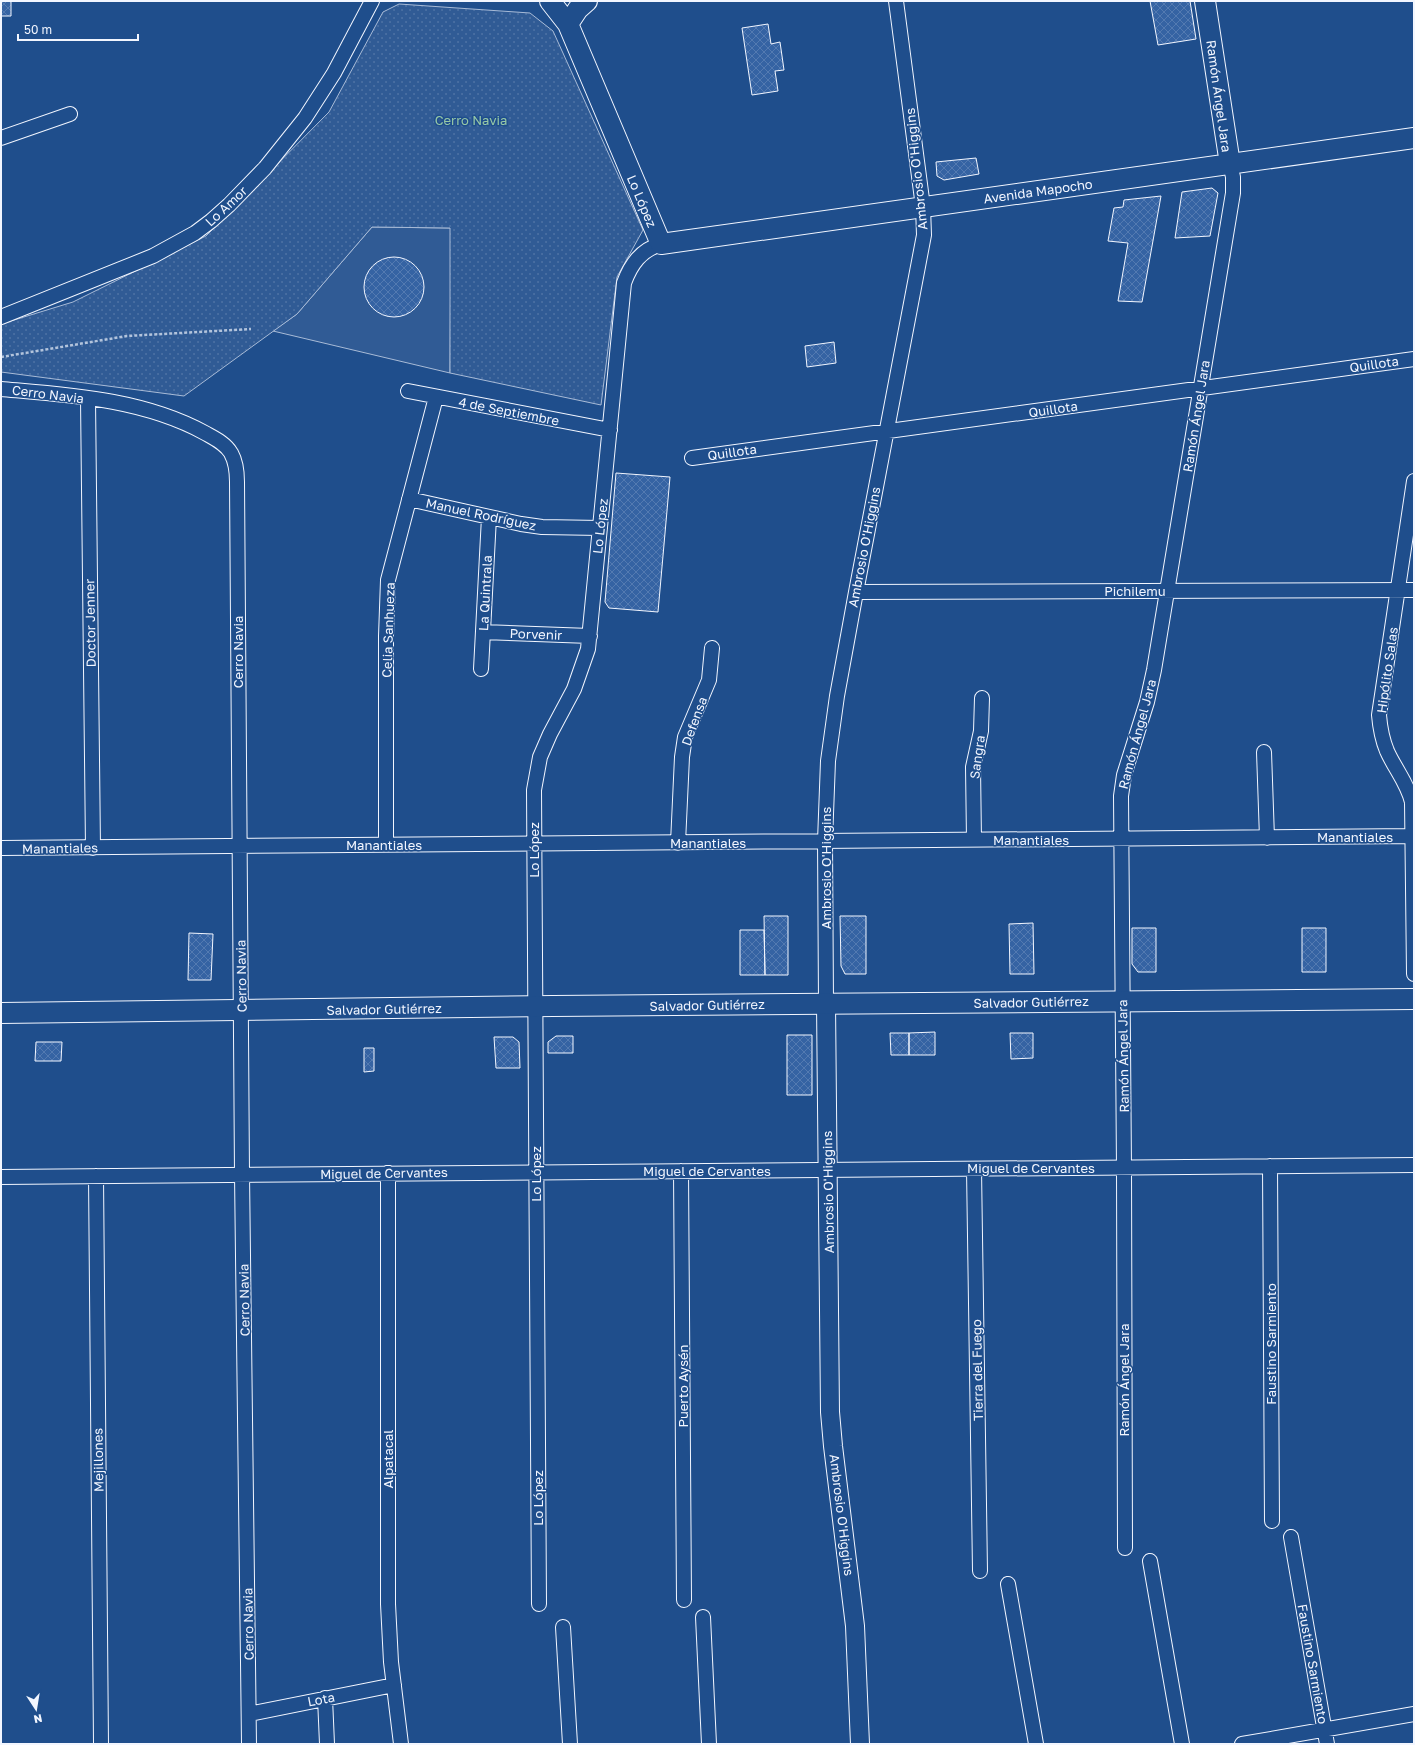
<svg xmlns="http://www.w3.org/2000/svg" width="1415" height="1745" font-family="'Golos Text',sans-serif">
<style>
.built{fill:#305b95;stroke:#a8bbd7}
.park{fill:url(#park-dots);stroke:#a8bbd7}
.building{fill:url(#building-cross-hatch);stroke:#f2f6ff}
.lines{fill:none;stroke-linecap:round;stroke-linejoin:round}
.minor-casing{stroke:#f2f6ff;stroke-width:16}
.tertiary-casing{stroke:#f2f6ff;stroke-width:20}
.secondary-casing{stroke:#f2f6ff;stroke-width:22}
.path{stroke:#b3c4dc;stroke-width:2.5;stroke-dasharray:3 2;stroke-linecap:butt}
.minor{stroke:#1f4e8c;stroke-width:14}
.tertiary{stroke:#1f4e8c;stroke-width:18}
.secondary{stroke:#1f4e8c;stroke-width:20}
.labels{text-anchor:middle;stroke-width:3;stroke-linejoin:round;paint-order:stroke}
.street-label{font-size:13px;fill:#f2f6ff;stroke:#1f4e8c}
.park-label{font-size:13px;fill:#97c8a6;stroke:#1f4e8c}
</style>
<defs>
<pattern id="park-dots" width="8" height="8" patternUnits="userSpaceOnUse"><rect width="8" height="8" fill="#305b95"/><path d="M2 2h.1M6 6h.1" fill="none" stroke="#4e73a5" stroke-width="1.8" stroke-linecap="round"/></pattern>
<pattern id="building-cross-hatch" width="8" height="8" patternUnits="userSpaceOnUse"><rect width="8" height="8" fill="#3563a3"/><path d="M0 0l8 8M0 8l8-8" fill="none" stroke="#537ab1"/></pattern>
</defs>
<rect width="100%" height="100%" fill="#1f4e8c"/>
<path class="built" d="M372 227 451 228 450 373 273 331 297 314Z"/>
<path class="park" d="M399 4 530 13 553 31 643 230 617 277 601 405 450 373V228L372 227 297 314 184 396 1 372V324L73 302 206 236 329 112 383 12Z"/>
<path class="building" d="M1 1H11V16H1Z
M1150 1H1190L1196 39 1158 45Z
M768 24 771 44 780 42 784 70 775 71 778 91 752 95 742 28Z
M976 158 979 174 944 180 937 176 936 162Z
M1212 188 1218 193 1210 236 1175 238 1182 192Z
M1161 196 1142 302 1118 301 1128 243 1108 241 1114 208 1123 207 1124 200Z
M364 287a30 30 0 1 1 60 0a30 30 0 1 1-60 0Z
M834 342 836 363 807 367 805 346Z
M616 473 670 477 658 612 609 608 605 602Z
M764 916H788V975H765Z
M840 916H866V974H845L841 966Z
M1033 923 1034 974H1010L1009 924Z
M1132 928H1156V972H1138L1132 964Z
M1302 928H1326V972H1302Z
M740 930H764L765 975H740Z
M189 933 213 934 211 980H188Z
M935 1032V1055H909V1033Z
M890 1033H909V1055H891Z
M1010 1033H1033V1058L1011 1059Z
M787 1035H812V1095H787Z
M556 1036H573V1053H548V1042Z
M494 1037H513L519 1042 520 1068H496Z
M36 1042H62L61 1061H35Z
M364 1048H374V1071L364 1072Z"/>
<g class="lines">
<defs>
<path id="minor" d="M1 138 70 114
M1 317 153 256 195 233 211 221 229 205 265 168 305 118 334 73 372 1
M1 389C69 395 143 399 205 433 214 438 225 443 231 453 236 462 237 472 237 482L242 1174 249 1744
M408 391 610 430
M88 399 93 848
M692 458 1414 359
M1414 481 1379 715C1380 727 1382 739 1387 751 1395 769 1407 782 1412 802L1414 974
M409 499 521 524 542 527 600 528
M856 592 1414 590
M483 632 590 636
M481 669 489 517
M1264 752 1267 838
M974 840 973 767 981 731 982 698
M678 843 682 757 685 737 709 680 712 648
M386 845V636L388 580 436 397
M1 848 1414 836
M826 1003 825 841 828 761 837 696 856 592 924 235 923 207 896 1
M1270 1166 1272 1521
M974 1169 980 1571
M681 1171 684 1600
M388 1173V1604L391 1662 401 1744
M96 1176 101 1744
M1 1177 1414 1165
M1291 1537 1327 1744
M1125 1548 1124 1168 1121 796 1124 775 1147 702 1154 670 1233 193V177L1230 164
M1150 1561 1182 1744
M1008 1584 1036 1744
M539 1604 534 790 540 757 550 734 574 689 588 649 624 283C631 264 641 250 661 244
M703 1617 709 1744
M563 1627 570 1744
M325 1698 327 1744
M249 1714 394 1685
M1242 1744 1414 1714"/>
<path id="tertiary" d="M826 1003 830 1412 833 1446 855 1626 860 1744"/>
<path id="secondary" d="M550 1 568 24 661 244 1414 138
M1205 1 1230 164
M568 24 578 9 587 1
M1 1013 553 1006 1414 999"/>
</defs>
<use href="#minor" class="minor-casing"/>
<use href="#tertiary" class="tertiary-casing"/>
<use href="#secondary" class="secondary-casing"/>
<path class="path" d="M1 357 127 336 251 329"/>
<use href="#minor" class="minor"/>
<use href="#tertiary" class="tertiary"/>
<use href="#secondary" class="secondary"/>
</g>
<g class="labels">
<g class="street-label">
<text transform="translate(1219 96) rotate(82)" y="5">Ramón Ángel Jara</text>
<text transform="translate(916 169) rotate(-96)" y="5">Ambrosio O'Higgins</text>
<text transform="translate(1038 191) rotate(-8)" y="5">Avenida Mapocho</text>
<text transform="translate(642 201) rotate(67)" y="5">Lo López</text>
<text transform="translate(226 206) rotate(-43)" y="5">Lo Amor</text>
<text transform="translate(1374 364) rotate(-8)" y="5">Quillota</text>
<text transform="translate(48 394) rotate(7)" y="5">Cerro Navia</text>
<text transform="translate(1053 409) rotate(-8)" y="5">Quillota</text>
<text transform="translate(509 411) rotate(11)" y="5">4 de Septiembre</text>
<text transform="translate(1196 416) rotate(-81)" y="5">Ramón Ángel Jara</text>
<text transform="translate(732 452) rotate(-8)" y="5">Quillota</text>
<text transform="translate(481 514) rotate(12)" y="5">Manuel Rodríguez</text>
<text transform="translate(600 526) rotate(-84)" y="5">Lo López</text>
<text transform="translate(864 547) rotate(-79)" y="5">Ambrosio O'Higgins</text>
<text x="1135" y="596">Pichilemu</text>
<text transform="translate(485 593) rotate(-87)" y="5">La Quintrala</text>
<text transform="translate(90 623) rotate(-91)" y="5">Doctor Jenner</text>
<text transform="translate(388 630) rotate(-88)" y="5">Celia Sanhueza</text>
<text transform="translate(536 634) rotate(2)" y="5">Porvenir</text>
<text transform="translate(238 652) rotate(-90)" y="5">Cerro Navia</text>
<text transform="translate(1387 670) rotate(-82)" y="5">Hipólito Salas</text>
<text transform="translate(694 721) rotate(-70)" y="5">Defensa</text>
<text transform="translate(1137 734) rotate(-75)" y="5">Ramón Ángel Jara</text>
<text transform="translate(977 757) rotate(-82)" y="5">Sangra</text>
<text x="1355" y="842">Manantiales</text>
<text x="1031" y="845">Manantiales</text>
<text x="708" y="848">Manantiales</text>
<text x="384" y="850">Manantiales</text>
<text transform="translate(60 848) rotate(-1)" y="5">Manantiales</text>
<text transform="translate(534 850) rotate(-90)" y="5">Lo López</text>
<text transform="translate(826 868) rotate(-90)" y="5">Ambrosio O'Higgins</text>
<text transform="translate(241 976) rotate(-91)" y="5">Cerro Navia</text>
<text transform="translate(1031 1002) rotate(-1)" y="5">Salvador Gutiérrez</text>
<text transform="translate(707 1005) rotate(-1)" y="5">Salvador Gutiérrez</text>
<text transform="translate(384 1009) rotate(-1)" y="5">Salvador Gutiérrez</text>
<text transform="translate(1123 1056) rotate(-91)" y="5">Ramón Ángel Jara</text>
<text x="1031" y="1173">Miguel de Cervantes</text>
<text x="707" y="1176">Miguel de Cervantes</text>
<text transform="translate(384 1173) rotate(-1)" y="5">Miguel de Cervantes</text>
<text transform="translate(536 1174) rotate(-90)" y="5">Lo López</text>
<text transform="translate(828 1192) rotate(-91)" y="5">Ambrosio O'Higgins</text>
<text transform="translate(244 1300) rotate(-91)" y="5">Cerro Navia</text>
<text transform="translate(1271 1344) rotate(-90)" y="5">Faustino Sarmiento</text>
<text transform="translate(977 1370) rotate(-91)" y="5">Tierra del Fuego</text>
<text transform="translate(1124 1380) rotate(-90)" y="5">Ramón Ángel Jara</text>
<text transform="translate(683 1386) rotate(-90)" y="5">Puerto Aysén</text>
<text transform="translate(388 1459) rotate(-90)" y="5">Alpatacal</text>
<text transform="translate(98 1460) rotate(-91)" y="5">Mejillones</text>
<text transform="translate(538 1498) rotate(-90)" y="5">Lo López</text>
<text transform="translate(842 1515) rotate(83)" y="5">Ambrosio O'Higgins</text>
<text transform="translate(248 1624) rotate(-91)" y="5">Cerro Navia</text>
<text transform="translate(1313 1664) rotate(80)" y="5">Faustino Sarmiento</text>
<text transform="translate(321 1699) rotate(-11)" y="5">Lota</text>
</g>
<g class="park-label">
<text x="471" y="125">Cerro Navia</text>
</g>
</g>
<rect width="1415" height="1745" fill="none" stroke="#f2f6ff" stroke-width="4"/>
<g transform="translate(36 1709) rotate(168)" stroke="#1f4e8c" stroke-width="3" paint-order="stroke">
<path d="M0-3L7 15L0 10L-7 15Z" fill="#f2f6ff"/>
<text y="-6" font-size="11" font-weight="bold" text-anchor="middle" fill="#f2f6ff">N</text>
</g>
<path d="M18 34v6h120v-6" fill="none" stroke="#f2f6ff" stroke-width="2"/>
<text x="24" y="34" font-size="12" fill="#f2f6ff" stroke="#1f4e8c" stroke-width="3" paint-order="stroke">50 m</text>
</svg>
